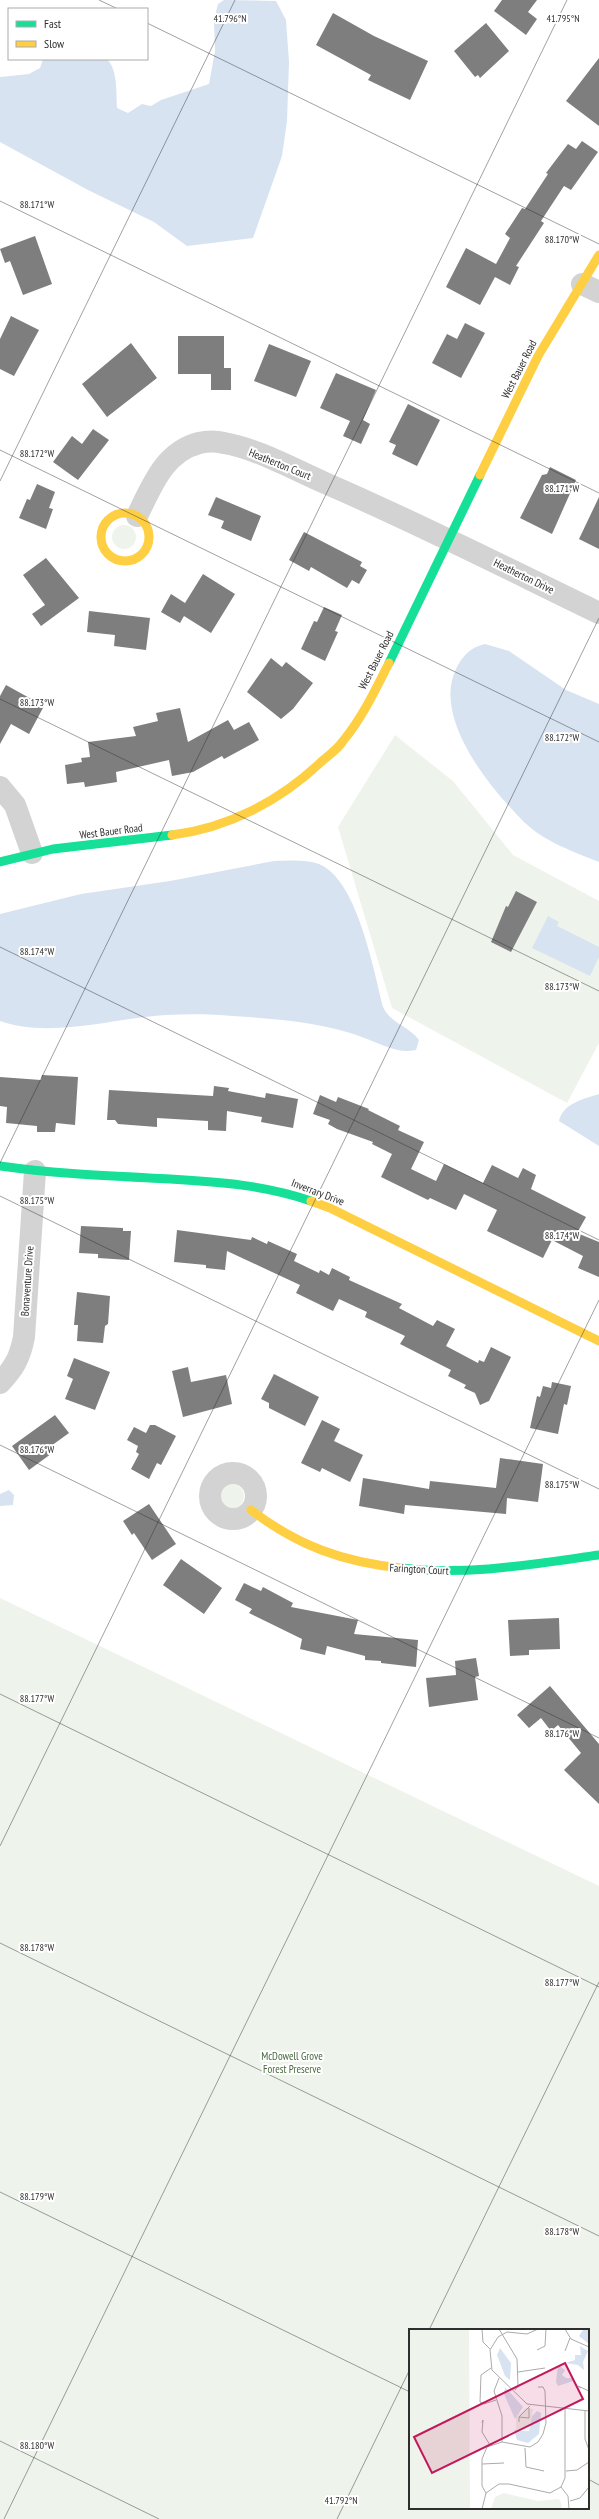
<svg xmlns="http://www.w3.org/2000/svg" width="599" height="2519" font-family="'PT Sans Narrow',sans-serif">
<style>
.green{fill:#eef4eb;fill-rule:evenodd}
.water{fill:#d8e3f1}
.building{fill:#7e7e7e}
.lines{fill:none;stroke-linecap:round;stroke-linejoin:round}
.street{stroke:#d3d3d3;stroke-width:22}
.fast{stroke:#16e098;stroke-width:9}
.slow{stroke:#ffcf43;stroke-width:9}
.ticks{fill:none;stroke:#2e2e2e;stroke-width:1;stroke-opacity:0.45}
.labels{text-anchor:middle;stroke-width:4;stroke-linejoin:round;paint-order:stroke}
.street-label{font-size:11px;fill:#2e2e2e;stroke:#fff}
.park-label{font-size:11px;fill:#49683c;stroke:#fff}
.inset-road{fill:none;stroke:#ababab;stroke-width:1}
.view{fill:#c2185b;fill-opacity:0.15;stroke:#c2185b;stroke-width:2}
.inset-edge{fill:none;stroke:#2e2e2e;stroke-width:2}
.ticks-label{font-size:10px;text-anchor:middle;fill:#2e2e2e;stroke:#fff;stroke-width:4;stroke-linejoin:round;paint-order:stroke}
</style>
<rect width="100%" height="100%" fill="#fff"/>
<path class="green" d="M112 537a12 12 0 1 1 24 0a12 12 0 1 1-24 0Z
M395 735 453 781 513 855 599 901V1043L567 1103 392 1008 338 827Z
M220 1496a12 12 0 1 1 24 0a12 12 0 1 1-24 0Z
M0 1598 599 1886V2519H0ZM410 2330H588V2508H410Z"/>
<path class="water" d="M224 0 276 1 286 20 289 62 287 121 282 156 253 238 187 246 154 222 88 190 0 142V77L29 74 40 68 43 59H107C118 70 116 93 117 108L128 113 142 104 151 106 161 100 209 84 215 51 214 20 218 4Z
M485 644 509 651 566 690 599 704V862C572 851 545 842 524 822 491 789 432 719 456 669 462 656 471 647 485 644Z
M274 861C288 861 305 859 319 864 357 879 374 971 383 1007 391 1024 409 1026 419 1040L416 1050C399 1054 383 1045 367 1039 325 1022 277 1019 233 1016 211 1014 188 1014 166 1015 115 1018 49 1039 0 1021V914L81 894 170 881Z
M548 916 559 922 557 926 599 947V957L590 976 532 948Z
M599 1094V1146L559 1121C563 1103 584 1099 599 1094Z
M9 1490 14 1495 13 1505 0 1506V1494Z"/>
<path class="building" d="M502 0H537L528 12 537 19 526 35 494 11Z
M333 13 374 36 428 61 410 100 368 80 371 75 316 45Z
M486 23 509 51 480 78 478 75 475 77 454 51Z
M599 58V126L566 101Z
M582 141 598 152 571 190 564 186 541 221 544 223 516 266 519 267 510 285 495 277 480 305 446 287 466 248 496 264 510 238 505 234 522 208 525 209 548 174 546 173 568 144 576 149Z
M35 236 52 284 23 295 10 261 5 263 0 249Z
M11 316 39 330 14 376 0 369V339Z
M465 323 485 333 461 378 432 363 447 334 457 339Z
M178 336H224V368H231V390H211V374H178Z
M131 343 157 378 107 417 82 384Z
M269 344 311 361 296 397 254 381Z
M336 373 376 390 363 420 370 424 361 444 343 436 350 421 320 408Z
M408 404 440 420 417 466 392 454 396 445 389 442Z
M93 429 109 440 78 480 53 462 72 436 82 444Z
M550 467 576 480 552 534 520 518 542 475 547 474Z
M37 484 55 492 49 508 53 509 46 529 19 518 27 499 30 500Z
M216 497 261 516 251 541 221 528 224 521 208 515Z
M599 497V549L579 539Z
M304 532 362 562 360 566 367 570 359 584 352 580 347 588 311 567 309 571 289 560Z
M46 558 79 598 41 626 32 614 45 605 23 575Z
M203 574 235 594 211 633 184 616 180 623 161 612 171 594 185 603Z
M324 607 342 615 335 631 338 632 325 661 301 649 314 621 317 622Z
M89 611 150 618 146 650 114 646 115 635 87 632Z
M271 658 282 667 286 662 313 683 293 709 281 719 247 692Z
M6 685 44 706 29 734 11 724 0 744V696Z
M180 708 188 742 228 720 234 730 249 722 259 740 224 759 222 756 193 772 172 776 169 760 116 772 117 782 85 787 84 782 67 784 65 765 82 762 81 758 90 757 88 742 136 736 133 727 158 721 156 713Z
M516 891 537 902 511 952 491 942 506 906 508 907Z
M42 1075 78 1077 75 1125 56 1123 55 1132H37V1126L6 1123 7 1107 0 1106V1077L41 1080Z
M214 1086 229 1088 228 1091 265 1098 266 1093 298 1099 293 1128 261 1122 262 1117 227 1111 226 1131 208 1130V1121L157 1118V1127L118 1124 115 1120H107L109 1090 213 1096Z
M320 1095 336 1102 338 1097 369 1109 368 1110 400 1126 398 1130 424 1142 411 1169 436 1181 444 1164 483 1183 492 1165 518 1178 523 1168 536 1175 531 1189 586 1217 577 1233 599 1242V1277L578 1268 583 1256 552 1240 543 1258 487 1231 497 1210 464 1194 456 1210 430 1198 428 1200 381 1177 392 1154 372 1144 373 1142 337 1129 328 1124 330 1120 313 1114Z
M81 1226 123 1228V1231H131L129 1260 98 1258V1254L79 1253Z
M177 1230 251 1240 252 1237 267 1244 268 1241 297 1254 294 1261 319 1273 320 1270 329 1275 332 1268 350 1277 349 1280 402 1304 399 1308 433 1326 437 1320 455 1329 446 1346 478 1363 479 1360 484 1362 491 1347 511 1357 489 1401 480 1405 475 1393 464 1388 466 1385 448 1376 451 1370 400 1344 405 1336 365 1317 367 1312 339 1299 333 1311 296 1293 300 1285 227 1251 225 1270 206 1268V1265L174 1262Z
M77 1292 110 1296 108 1324 105 1326 103 1343 77 1341 78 1325H74Z
M74 1358 110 1372 95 1410 65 1399 73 1379 67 1376Z
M188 1367 191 1382 226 1375 232 1404 183 1417 172 1371Z
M274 1374 319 1397 305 1426 269 1408V1403L261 1399Z
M552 1382 571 1386 567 1405 564 1404 558 1434 530 1428 537 1396 540 1397 543 1386 551 1388Z
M55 1415 69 1433 51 1446 55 1451 29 1470 12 1446Z
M322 1420 340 1429 334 1441 363 1455 350 1482 322 1468 320 1472 301 1463Z
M150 1425H155L176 1436 161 1465 157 1463 149 1479 131 1469 139 1454 136 1452 138 1446 127 1440 134 1427 146 1433Z
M500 1458 543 1464 538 1502 507 1498 506 1514 405 1505 404 1514 359 1506 363 1478 429 1489 430 1481 496 1488Z
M149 1504 176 1544 152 1560 134 1533 132 1535 123 1521Z
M181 1559 222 1588 204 1614 163 1585Z
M244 1583 261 1591 263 1587 293 1603 291 1607 358 1620 354 1634 418 1640 416 1667 381 1663V1661L365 1660V1656L327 1646 325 1655 300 1649 302 1639 249 1613 252 1609 235 1600Z
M559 1618 560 1649 529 1650V1655L510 1656 508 1620Z
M476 1658 479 1676 475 1677 478 1700 429 1707 426 1678 456 1675 455 1661Z
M550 1686 599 1744V1804L564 1770 581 1753 558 1725 551 1731 541 1718 529 1728 517 1715Z"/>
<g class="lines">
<path class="street" d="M582 284 599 292
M137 516C152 486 164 452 199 443 207 441 216 441 224 443 258 449 293 469 325 483 418 523 508 569 599 613
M0 787 15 805 32 853
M0 1383C14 1368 20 1358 24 1337L35 1171
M210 1496a23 23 0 1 1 46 0a23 23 0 1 1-46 0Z"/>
<path class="fast" d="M389 663 480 475
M0 862 53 849 172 835
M0 1166C56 1174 113 1176 170 1179 219 1182 265 1185 311 1201
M401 1568C467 1576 534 1564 599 1555"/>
<path class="slow" d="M480 475 538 356 599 255
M101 537a24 24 0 1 1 48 0a24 24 0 1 1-48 0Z
M172 835C228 828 280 801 321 762 329 755 338 749 343 741 362 718 376 689 389 663
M311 1201 330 1208 599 1341
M251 1510C298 1546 343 1562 401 1568"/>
</g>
<path class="ticks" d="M99 0 118 9M147 23 599 244M0 201 599 493M0 450 599 742M0 481 235 0M0 699 599 991M0 947 599 1240M0 1163 567 0M0 1196 599 1489M0 1445 599 1738M0 1694 599 1987M0 1846 599 618M0 1943 599 2236M0 2192 410 2392M429 2330 599 1982M0 2441 159 2519M588 2479 599 2485M4 2519 599 1300M337 2519 410 2369"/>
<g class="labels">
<g class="street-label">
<text transform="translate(519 369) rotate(-63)" y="4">West Bauer Road</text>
<text transform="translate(280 464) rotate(22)" y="4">Heatherton Court</text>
<text transform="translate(524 576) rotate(26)" y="4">Heatherton Drive</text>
<text transform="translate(376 660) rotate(-63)" y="4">West Bauer Road</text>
<text transform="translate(111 831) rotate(-7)" y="4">West Bauer Road</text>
<text transform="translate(318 1192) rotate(21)" y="4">Inverrary Drive</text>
<text transform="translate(27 1281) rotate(-86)" y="4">Bonaventure Drive</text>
<text transform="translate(419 1569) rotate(3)" y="4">Farington Court</text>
</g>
<g class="park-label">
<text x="292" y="2060">McDowell Grove<tspan x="292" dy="13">Forest Preserve</tspan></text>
</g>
</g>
<g transform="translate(409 2329)">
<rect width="180" height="180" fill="#fff"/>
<path d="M0 0H60L61 180H0ZM117 79 124 80 120 101H107V88ZM95 164 129 172 150 170 153 177 151 180H82L86 168Z" fill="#eef4eb"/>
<path d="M180 0V15L170 7 174 1ZM171 17 179 22 174 33 175 41 169 36 156 34 166 31V26H172ZM91 19 102 34 101 51 96 47 88 26ZM149 36 156 41 153 46 157 49H164V52L149 57 147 53ZM96 58 114 78 106 90 95 65ZM128 82 132 84 130 105 119 114 108 111 105 101 120 102 123 87Z" fill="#d8e3f1"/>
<path class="inset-road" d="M73 0 74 13 81 20M90 0 108 30 109 57 106 61M129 0 118 5 98 3 89 8 81 21 83 41 118 75 180 82M156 0 162 10 180 18M128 21 136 17 137 0M156 22 161 9M82 39 72 46 71 73 75 75 87 71M109 43 136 39M90 49 85 62 93 87V113M172 59 169 57 180 62M176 81V110L180 121M110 88 120 89V79M110 93V88L121 77M73 94 74 91 73 103 81 116M116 119 117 138 135 142M73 135 95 134M157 142 168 141 180 133M152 158 159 167 160 180M77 164 73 157V130L78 118 93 113 121 118 129 113 134 105 137 94 136 62 134 58H129M161 172 171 169 180 158M73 180 77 164 90 155H100L141 164 152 158 156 149V78"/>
<path class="view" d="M156 34 174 70 23 144 5 108Z"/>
<rect width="180" height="180" class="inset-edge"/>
</g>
<g class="ticks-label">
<text x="230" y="22">41.796°N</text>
<text x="563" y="22">41.795°N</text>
<text x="37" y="208">88.171°W</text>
<text x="562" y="243">88.170°W</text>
<text x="37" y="457">88.172°W</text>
<text x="562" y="492">88.171°W</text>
<text x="37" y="706">88.173°W</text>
<text x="562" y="741">88.172°W</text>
<text x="37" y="955">88.174°W</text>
<text x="562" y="990">88.173°W</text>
<text x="37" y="1204">88.175°W</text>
<text x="562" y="1239">88.174°W</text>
<text x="37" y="1453">88.176°W</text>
<text x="562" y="1488">88.175°W</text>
<text x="37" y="1702">88.177°W</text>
<text x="562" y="1737">88.176°W</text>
<text x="37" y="1951">88.178°W</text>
<text x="562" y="1986">88.177°W</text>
<text x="37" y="2200">88.179°W</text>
<text x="562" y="2235">88.178°W</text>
<text x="37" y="2449">88.180°W</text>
<text x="341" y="2504">41.792°N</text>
</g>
<rect x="8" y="8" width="140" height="52" fill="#ffffff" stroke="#ababab"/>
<rect x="16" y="21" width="20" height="6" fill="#16e098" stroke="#ababab"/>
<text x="44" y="28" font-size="12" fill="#2e2e2e">Fast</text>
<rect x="16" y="41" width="20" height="6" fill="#ffcf43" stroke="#ababab"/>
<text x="44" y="48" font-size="12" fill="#2e2e2e">Slow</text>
</svg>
